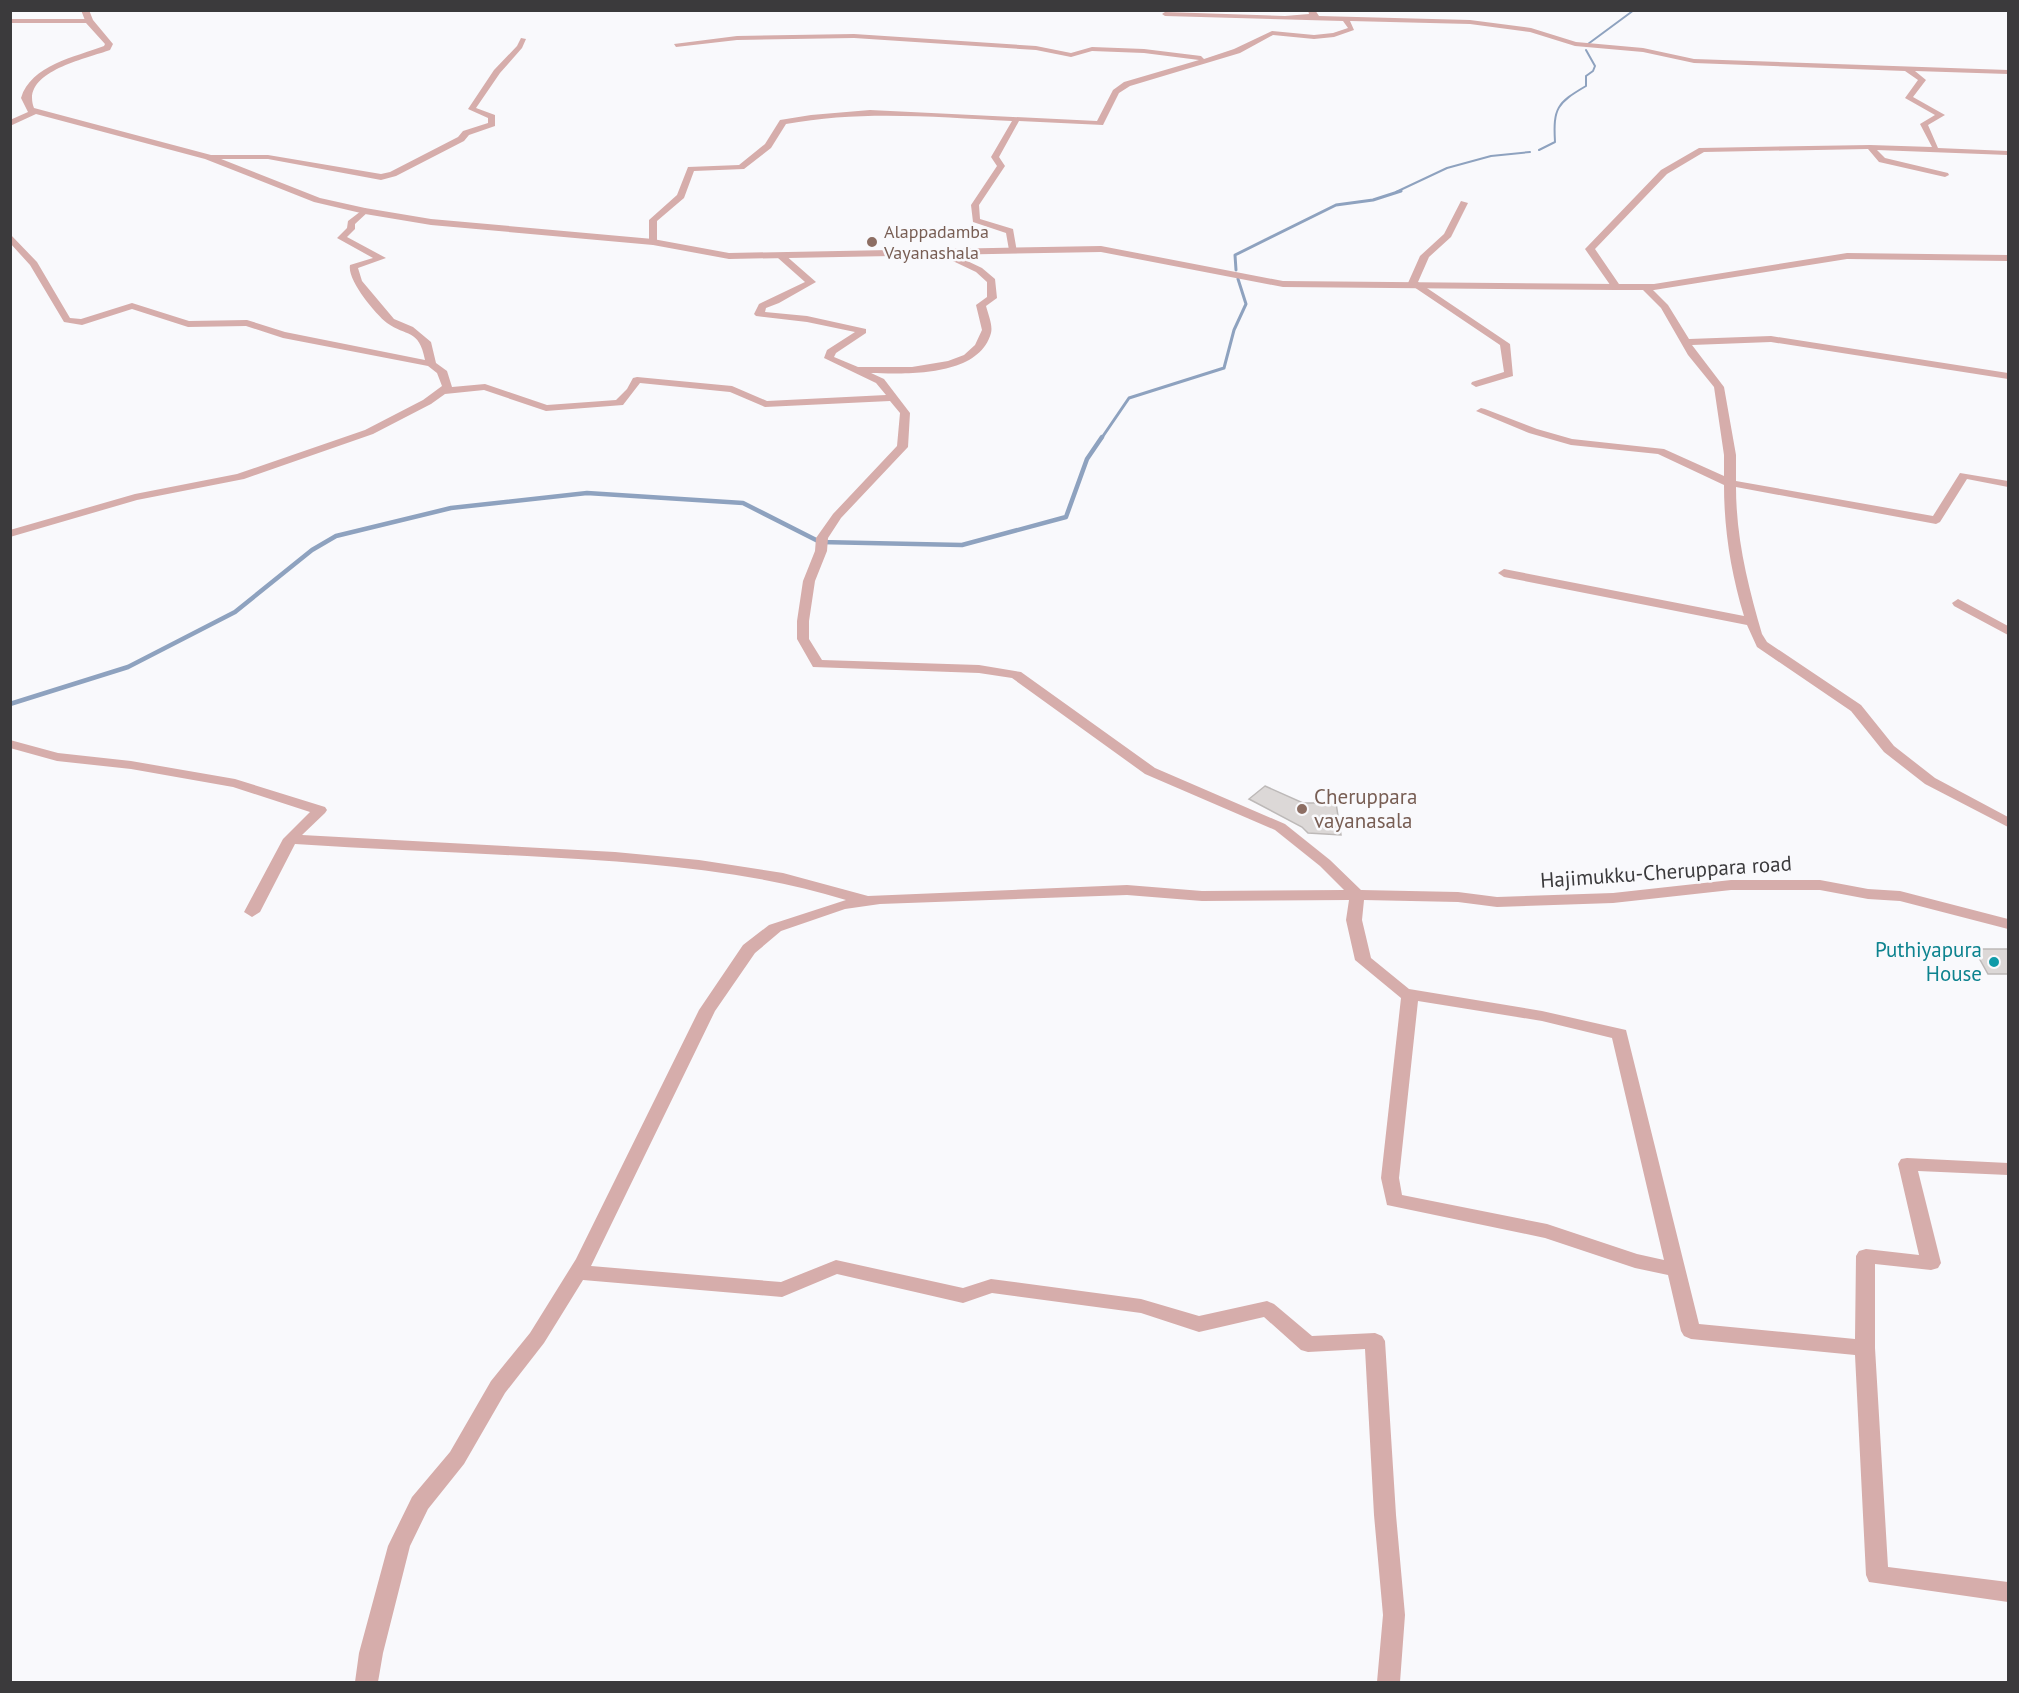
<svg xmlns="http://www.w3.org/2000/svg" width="2019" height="1693" font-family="'PT Sans',sans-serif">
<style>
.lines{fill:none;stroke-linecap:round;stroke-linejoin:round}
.stream-far2{stroke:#8ea2bf;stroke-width:2}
.stream-far1{stroke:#8ea2bf;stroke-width:3}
.stream{stroke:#8ea2bf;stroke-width:4.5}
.building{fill:#dcd8d7;stroke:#bdb9b8;stroke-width:1.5}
.minor{fill:#d6adab;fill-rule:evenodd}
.tertiary{fill:#d6adab;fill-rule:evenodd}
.education-dot{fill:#8d6e63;stroke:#f9f9fc;stroke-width:2}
.culture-dot{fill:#0f9aa8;stroke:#f9f9fc;stroke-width:2}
.labels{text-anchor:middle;stroke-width:5;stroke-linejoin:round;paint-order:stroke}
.far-education-label{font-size:18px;fill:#785e54;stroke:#f9f9fc;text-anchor:start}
.education-label{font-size:21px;fill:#785e54;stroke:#f9f9fc;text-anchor:start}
.street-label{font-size:21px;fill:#3b3a3c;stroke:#f9f9fc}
.culture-label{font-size:21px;fill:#0d838f;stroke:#f9f9fc;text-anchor:end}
</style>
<rect width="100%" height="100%" fill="#f9f9fc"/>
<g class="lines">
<path class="stream-far2" d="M1588 44 1634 10
M1539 150 1555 142C1553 108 1557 103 1586 86V76L1593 71 1595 66 1586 50
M1396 192 1447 168 1491 156 1530 152"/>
<path class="stream-far1" d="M1236 270 1235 255 1336 205 1373 200 1401 191
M1101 439 1129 398 1224 368 1234 330 1246 304 1238 279"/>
<path class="stream" d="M10 704 128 667 235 612 312 550 336 536 451 508 587 493 743 503 820 542 962 545 1066 517 1087 459 1102 437"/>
</g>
<path class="building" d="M1265 786 1303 803H1336L1341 835 1308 833 1302 827 1249 799Z
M1974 949H2008V974H1988Z"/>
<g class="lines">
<path class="minor" d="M1308 10H1315L1319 16 1470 20 1531 28 1576 42 1643 48 1694 59 2008 70V74L1915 71 1926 80 1913 97 1945 115 1928 125 1938 148 2008 151V155L1877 150 1885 158 1948 173 1949 175 1945 177 1879 162 1868 149 1704 152 1667 174 1595 249 1621 287 1616 290 1613 289 1585 249 1661 170 1699 148 1870 145 1932 147 1920 124 1935 115 1905 98 1918 80 1905 71 1694 63 1643 52 1575 46 1530 32 1470 24 1350 21 1354 30 1334 37 1314 39 1273 35 1240 53 1130 86 1119 93 1103 125 1019 121 999 157 1005 166 979 205 980 219 1013 229 1017 252 1009 250 1006 233 973 222 971 205 997 166 991 157 1012 121C936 117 861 110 786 124L771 148 744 169 694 171 684 198 657 221V242L653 245 649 242V220L677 195 688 167 739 165 765 144 780 120 811 115 870 110 1097 121 1113 90 1124 82 1199 60 1144 53 1092 51 1071 57 1036 50 854 38 737 40 676 47 674 44 737 36 854 34 1036 46 1071 53 1092 47 1144 49 1201 56 1204 59 1234 49 1272 31 1314 35 1333 33 1348 28 1343 21C1284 19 1224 18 1165 16L1162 14 1165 12 1285 16 1309 14Z
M10 19H89L92 21 89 23H10Z
M521 38 526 39 522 48 500 73 476 108 495 115V126L469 135 464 141 396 176 381 180 268 159H208L204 157 208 155H268L381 174 390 172 458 137 463 131 488 123V118L468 109 494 70 517 46Z
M1461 201 1468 203 1451 237 1429 257 1418 282 1510 344 1513 376 1476 387 1471 384 1472 382 1504 372 1500 345 1408 283 1420 256 1444 234Z
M365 208 369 211 355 224V229L347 237 386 258 358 268 362 281 394 319 413 327 431 342 436 363 447 371 452 387 485 384 547 405 616 400 627 389 633 378 637 377 732 386 767 401 886 395 876 383 824 358 827 350 855 332 807 322 756 316 754 314 759 304 805 282 778 258V254H784L816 282 779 303 766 308 765 312 807 316 866 329V333L836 353 834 357 858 367H912L948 361 964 355 975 345 982 330 976 305 987 297V282L976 272 936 253V249H942L982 268 995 279 997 298 986 306C988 314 993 325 991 333 979 377 907 374 871 373L884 379 910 413 908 447 841 518 828 538 827 551 815 581 809 621V639L822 660 979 665 1021 672 1155 768 1285 824 1330 860 1361 890 1458 892 1497 897 1613 893 1731 880H1820L1868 889 1900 891 2008 919V929L1900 901 1868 899 1820 890H1731L1613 903 1497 907 1458 902 1364 900 1362 920 1371 958 1409 989 1542 1011 1626 1030 1699 1324 1855 1339 1856 1256 1859 1251 1866 1249 1919 1255 1898 1164 1901 1159 1907 1158 2008 1163V1175L1918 1171 1941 1263 1938 1268 1931 1270 1875 1264V1348L1888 1567 2008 1582V1602L1869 1582 1866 1575 1855 1355 1691 1339 1684 1336 1681 1331 1668 1275 1635 1268 1545 1238 1387 1205 1381 1178 1401 998 1355 960 1346 920 1349 900 1202 901 1127 895 880 904 845 909 781 931 755 953 715 1011 591 1266 781 1282 836 1260 963 1288 991 1279 1141 1299 1199 1316 1267 1301 1274 1304 1312 1336 1375 1333 1382 1336 1385 1341 1396 1515 1405 1615 1400 1682H1377L1383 1615 1374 1515 1365 1349 1308 1352 1301 1350 1264 1317 1199 1332 1141 1313 992 1293 963 1303 837 1274 782 1297 583 1280 544 1343 505 1393 464 1464 428 1509 410 1546 383 1653 378 1682H355L359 1653 388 1546 412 1497 450 1452 491 1381 530 1333 576 1259 699 1010 743 945 769 925 846 900C742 868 635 862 527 856 450 852 372 849 295 844L260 912 252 917 244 912 283 839 310 812 233 787 131 769 57 761 10 748V740L58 753 131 761 235 779 325 807 327 810 325 813 302 835 615 852 699 860 783 873 868 896 1127 885 1202 891 1344 890 1320 866 1275 830 1145 774 1012 678 979 673 813 667 797 639V621L803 581 815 551 816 538 833 514 897 446 900 413 890 401 765 407 730 392 640 383 623 405 546 411 484 390 445 394 431 404 373 434 244 479 137 500 10 537V530L135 494 237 474 365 430 423 400 442 386 437 373 428 366 283 338 246 326 188 327 132 309 82 325 64 322 30 265 10 243V234L37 262 70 318 81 319 132 303 189 321 247 320 285 332 425 360C419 328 406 337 387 323 375 313 347 280 350 265L373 258 337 238 347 228 348 221ZM1418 1001 1542 1021 1612 1038 1664 1260 1637 1254 1547 1224 1402 1195 1399 1178Z
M1642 285H1648L1668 305 1689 339 1771 336 2008 373V379L1771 342 1692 345 1724 387 1736 455V481L1933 516 1960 473 2008 481V487L1967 479 1940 522 1936 524 1736 487C1736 538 1748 586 1762 634L1767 642 1861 705 1894 746 1935 778 2008 817V827L1925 784 1884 752 1851 711 1757 647 1747 625 1504 577 1498 573 1504 569 1744 616C1731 573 1724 530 1724 485L1658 454 1571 445 1529 433 1476 411 1481 408 1485 409 1537 429 1572 439 1664 449 1724 476V455L1714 387 1688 355 1661 308 1642 289Z
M1958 599 2008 626V635L1954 606 1952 603Z"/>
<path class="tertiary" d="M81 10H89L93 20 113 44 110 50C85 59 20 72 34 108L211 155 320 198 365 208 431 219 653 239 729 253 1101 246 1283 281 1616 284H1654L1847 253 2008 255V261L1847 259 1654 290H1616L1283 287 1101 252 729 259 653 245 431 225 365 214 314 202 205 159 36 114 10 126V120L28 112 21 98C31 65 75 57 104 46L105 44 86 23Z"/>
</g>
<g class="education-dot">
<circle cx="872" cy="242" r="6"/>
<circle cx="1302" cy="809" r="6"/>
</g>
<circle class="culture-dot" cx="1994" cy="962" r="6"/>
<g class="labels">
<g class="far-education-label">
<text x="884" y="238">Alappadamba<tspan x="884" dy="21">Vayanashala</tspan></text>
</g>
<g class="education-label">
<text x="1314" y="804">Cheruppara<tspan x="1314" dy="24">vayanasala</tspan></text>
</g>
<g class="street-label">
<text transform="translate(1666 872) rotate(-4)" y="7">Hajimukku-Cheruppara road</text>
</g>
<g class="culture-label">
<text x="1982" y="957">Puthiyapura<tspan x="1982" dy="24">House</tspan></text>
</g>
</g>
<rect width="2019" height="1693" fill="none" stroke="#3b3a3c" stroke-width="24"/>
</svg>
